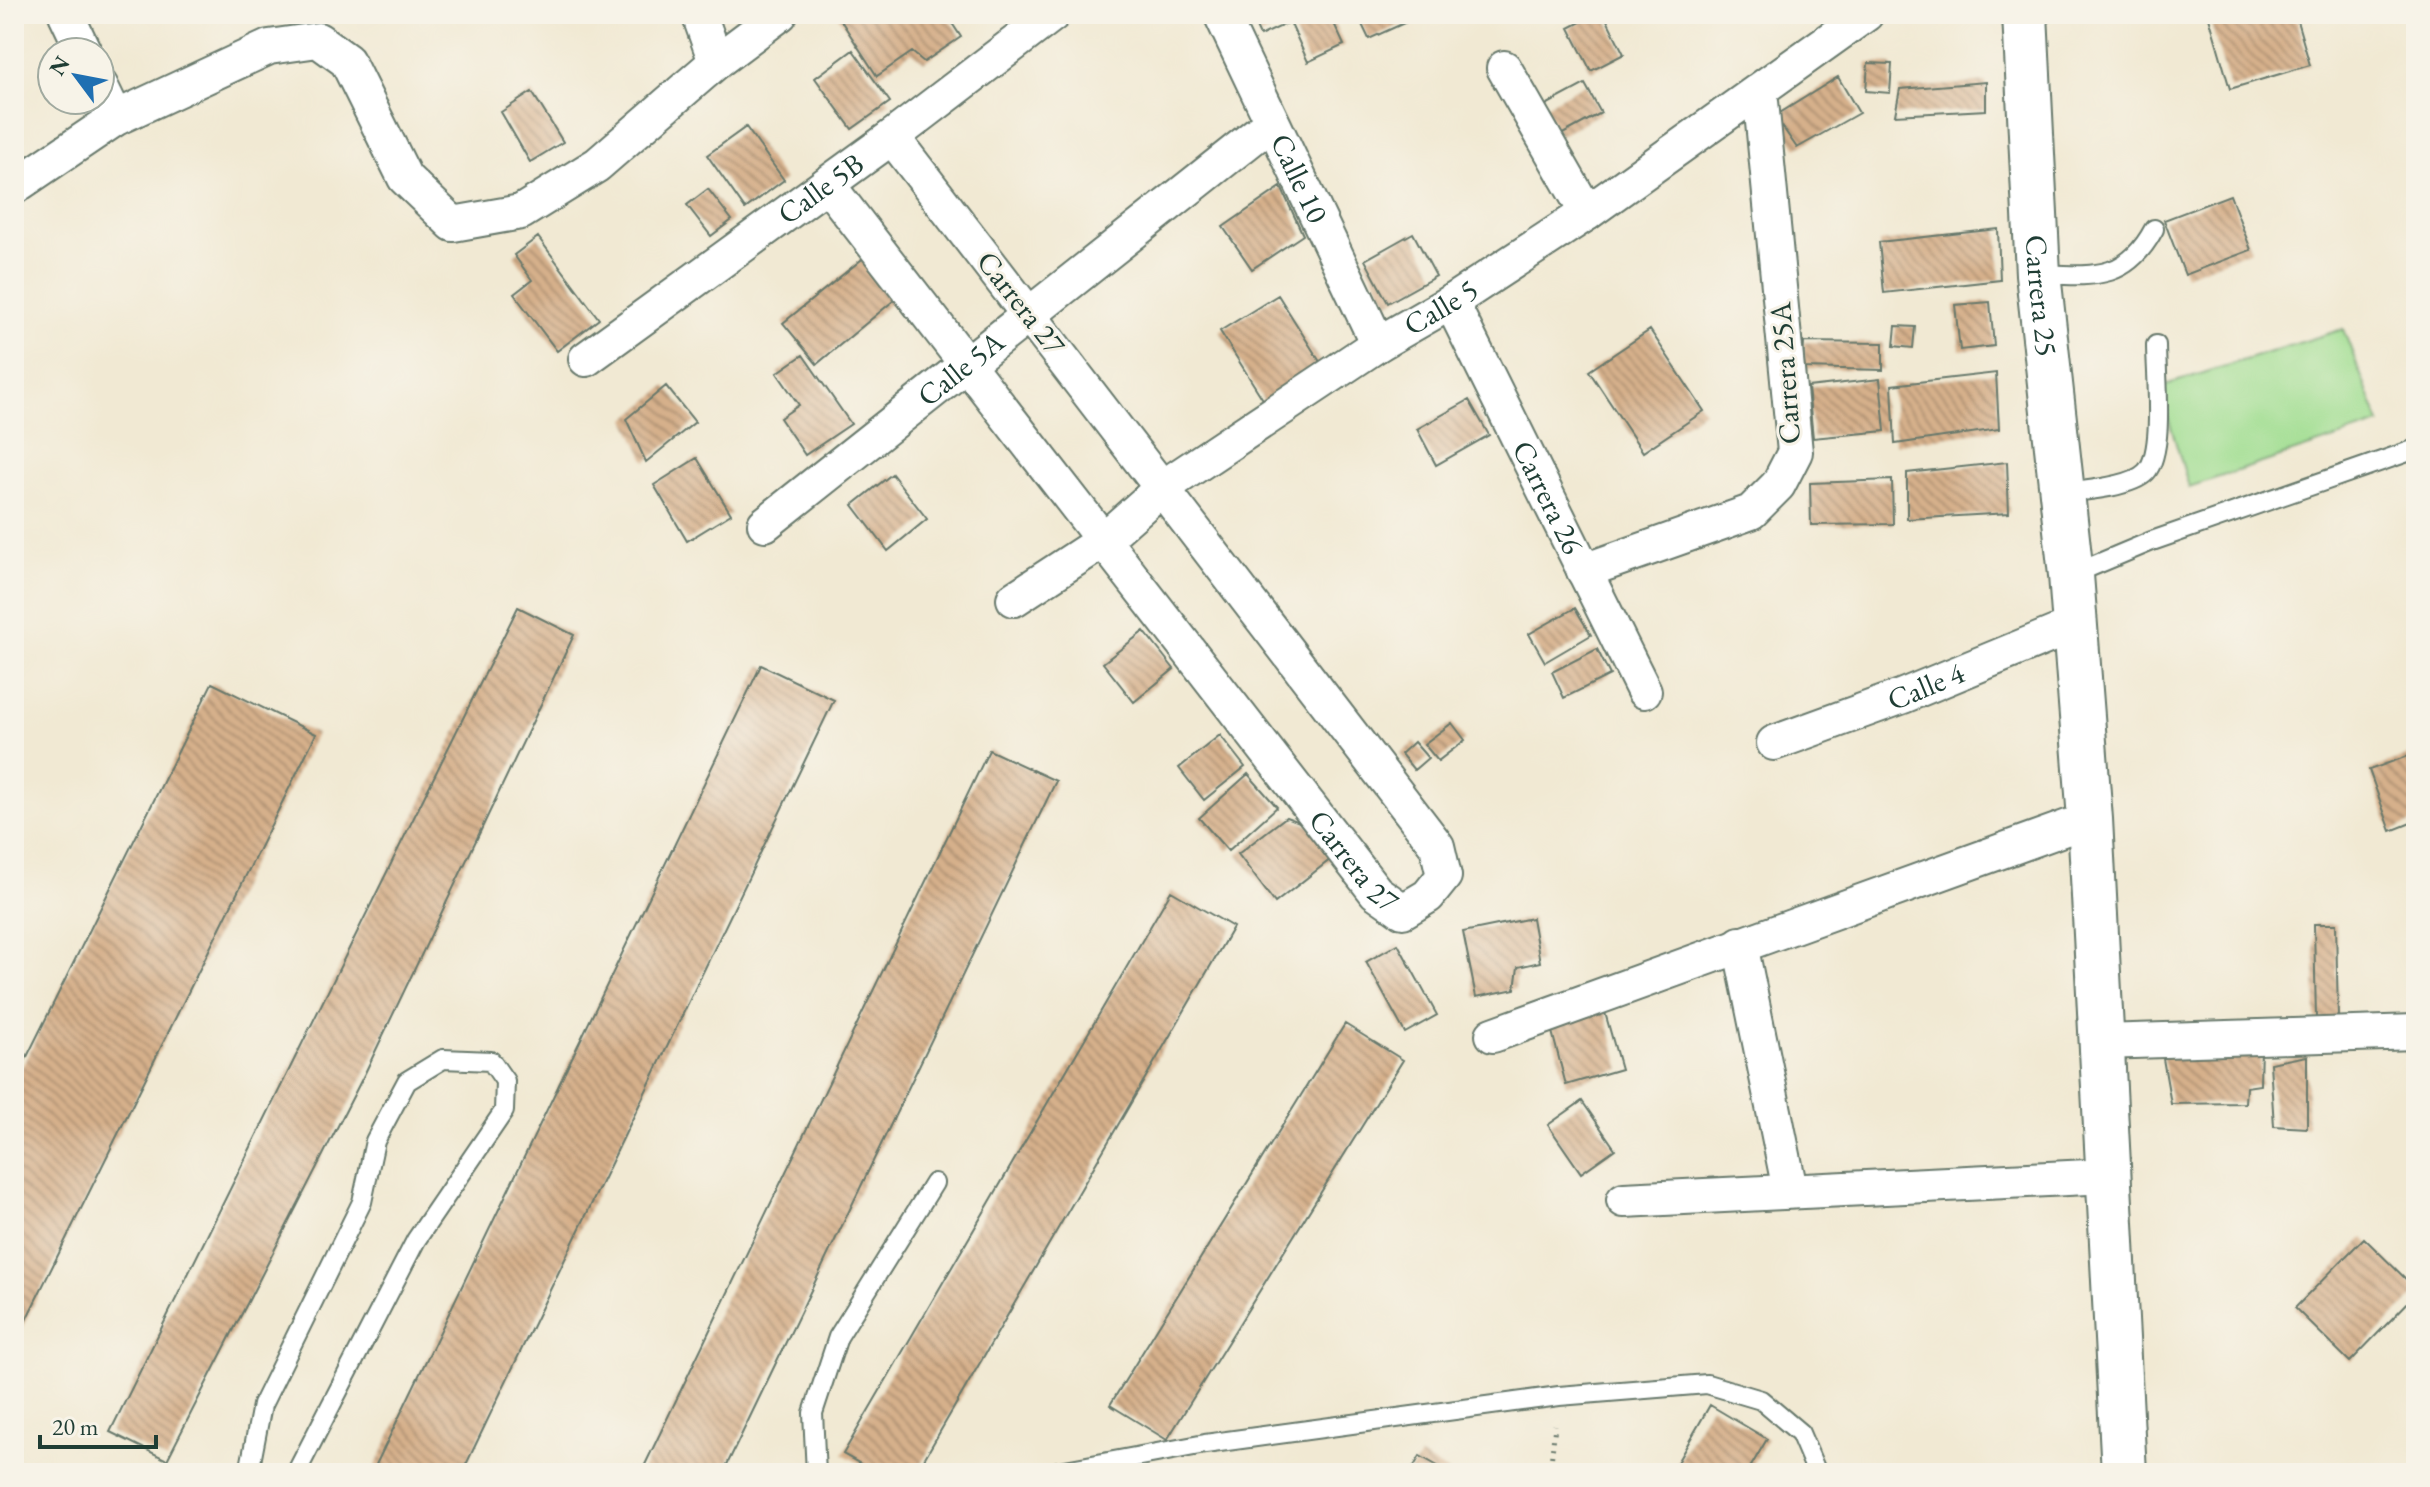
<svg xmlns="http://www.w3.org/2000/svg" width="2430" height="1487" font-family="'EB Garamond',serif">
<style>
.garden{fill:#a1de92;stroke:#608e63;stroke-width:2}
.building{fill:url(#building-back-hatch)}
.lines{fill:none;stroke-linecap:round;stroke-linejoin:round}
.service-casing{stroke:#68796c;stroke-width:22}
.minor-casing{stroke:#68796c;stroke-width:38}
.tertiary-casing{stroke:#68796c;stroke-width:48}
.path{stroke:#68796c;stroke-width:5;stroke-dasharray:2 6;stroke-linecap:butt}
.service{stroke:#fff;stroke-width:18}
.minor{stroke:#fff;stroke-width:34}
.tertiary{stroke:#fff;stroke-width:44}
.labels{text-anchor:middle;stroke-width:6;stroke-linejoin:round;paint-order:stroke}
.street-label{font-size:30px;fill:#1f3d34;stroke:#f7f3e8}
</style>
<defs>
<pattern id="building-back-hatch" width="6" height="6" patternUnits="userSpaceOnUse" patternTransform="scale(2)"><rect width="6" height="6" fill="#d6b08b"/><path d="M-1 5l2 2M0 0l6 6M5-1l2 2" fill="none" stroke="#ad9072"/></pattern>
</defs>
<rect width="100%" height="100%" fill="#f7f3e8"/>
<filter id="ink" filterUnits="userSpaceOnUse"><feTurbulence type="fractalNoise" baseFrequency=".0125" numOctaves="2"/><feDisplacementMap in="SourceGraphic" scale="16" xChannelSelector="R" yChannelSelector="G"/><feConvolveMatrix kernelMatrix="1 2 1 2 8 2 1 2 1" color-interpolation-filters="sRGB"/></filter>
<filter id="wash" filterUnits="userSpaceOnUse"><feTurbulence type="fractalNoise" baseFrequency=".006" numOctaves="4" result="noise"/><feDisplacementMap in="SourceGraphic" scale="32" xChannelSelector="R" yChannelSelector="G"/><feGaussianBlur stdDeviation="1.8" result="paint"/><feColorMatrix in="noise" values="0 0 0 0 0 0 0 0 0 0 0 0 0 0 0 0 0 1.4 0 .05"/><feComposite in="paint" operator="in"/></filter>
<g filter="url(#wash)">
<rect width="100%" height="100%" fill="#f1e9d3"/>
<path class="garden" d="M2343 329 2380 424 2189 487 2159 387Z"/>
<g id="blocks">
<path class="building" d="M841 14H946L961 37 924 62 912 52 877 76 838 16Z
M1250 14H1343L1332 19 1344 45 1308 62 1290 22 1260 36Z
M1357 14H1424L1369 39Z
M1596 14H1604L1624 54 1591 71 1569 28Z
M2218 14H2295L2310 65 2230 89 2209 17Z
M853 50 890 102 852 129 815 78Z
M1868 63 1892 64 1890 93 1866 91Z
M1838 77 1859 113 1797 148 1775 116Z
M1986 82V110L1895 115 1900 89Z
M1585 84 1601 113 1559 136 1544 106Z
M532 92 563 142 530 162 501 112Z
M746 127 784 180 745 209 707 155Z
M1281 187 1303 235 1252 269 1223 227Z
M708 189 732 220 711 236 687 205Z
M2230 195 2251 250 2185 275 2164 220Z
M1998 229 2000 280 1884 293 1879 242Z
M1413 233 1436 276 1388 303 1365 260Z
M538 237 599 319 557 351 514 294 532 280 514 255Z
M866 256 899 296 817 364 783 323Z
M1278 295 1327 373 1269 409 1220 331Z
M1990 302 1994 346 1960 350 1955 305Z
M1896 326 1915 327 1913 348 1894 346Z
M1650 330 1704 411 1643 452 1589 371Z
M1804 342 1883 343V370L1803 368Z
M803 355 851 424 805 455 780 418 799 405 777 373Z
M1996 373 1999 429 1895 444 1892 385Z
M1880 379 1885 431 1813 438 1808 387Z
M666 386 695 422 646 462 626 419Z
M1469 400 1489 435 1436 465 1417 429Z
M697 458 731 514 687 541 654 485Z
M2007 462 2009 513 1907 519V473Z
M892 474 927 519 888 551 853 505Z
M1892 480 1893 524 1811 525 1810 483Z
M518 607 574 635 365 1073 167 1460 110 1432Z
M1575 608 1591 635 1545 662 1529 634Z
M1144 631 1174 669 1134 702 1103 663Z
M1597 649 1610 675 1564 698 1552 672Z
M761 665 834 700 462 1473H372Z
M212 683 316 734 14 1344V1083Z
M1452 723 1465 740 1438 761 1424 744Z
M1220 735 1245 767 1204 800 1179 768Z
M1414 742 1428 758 1414 770 1401 754Z
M989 750 1056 781 723 1473H641Z
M2416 753V821L2391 831 2369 770Z
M1248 774 1277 807 1228 851 1199 818Z
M1286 817 1316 828 1336 855 1275 903 1238 854Z
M1171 891 1233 927 916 1473H877L843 1454Z
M1532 918 1540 962 1518 967 1515 989 1476 997 1463 932Z
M2314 924H2336L2338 1019H2316Z
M1398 944 1437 1015 1405 1033 1366 962Z
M1604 1009 1621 1069 1566 1085 1550 1024Z
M1345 1024 1403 1060 1167 1440 1110 1405Z
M2261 1046 2260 1085 2246 1087 2245 1103 2171 1104 2162 1053Z
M2307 1056V1128L2274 1126 2270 1063Z
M1582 1101 1615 1149 1581 1173 1548 1125Z
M2364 1238 2416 1289V1294L2350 1362 2295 1308Z
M1710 1405 1767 1439 1747 1473H1671Z
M1420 1456 1450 1473H1410Z"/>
</g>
</g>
<g filter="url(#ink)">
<use href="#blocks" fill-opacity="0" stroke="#68796c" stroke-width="2"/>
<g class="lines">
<defs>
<path id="service" d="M2038 274C2092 276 2126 282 2154 229
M2063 493C2083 491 2132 487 2146 472 2165 452 2156 374 2156 345
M2071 575 2152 541 2416 449
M254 1473 251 1462 262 1405 362 1202 375 1141 407 1081 443 1059 491 1061 505 1081 504 1111 416 1240 296 1473
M816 1473 813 1413 838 1337 934 1183
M1049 1473 1205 1444 1559 1396 1707 1384 1761 1400 1800 1433 1817 1473"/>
<g id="minor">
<path d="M66 14 84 52"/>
<path d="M699 14 716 62"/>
<path id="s1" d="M1221 14 1378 344"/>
<path d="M1504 68 1587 213"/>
<path d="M100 85 116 118"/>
<path id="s2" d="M827 184 1376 892 1403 911 1428 896 1444 876 1437 846 892 137"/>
<path d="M14 187 116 118 269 47 318 40 347 61 405 178 453 224 521 212 597 165 716 62 780 14"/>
<path id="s3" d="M1451 302 1644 691"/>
<path id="s4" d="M586 359 892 137 1053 14"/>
<path id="s5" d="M765 524 1271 123"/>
<path d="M1584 571 1751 512 1778 485 1795 452 1760 91"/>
<path id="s6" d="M1014 599 1101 542 1162 488 1378 344 1451 302 1587 213 1866 14"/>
<path id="s7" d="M1774 743 1903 696 2075 625"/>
<path d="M1740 944 1790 1190"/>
<path d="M1493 1035 2090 819"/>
<path d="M2102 1042 2416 1032"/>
<path d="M1624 1200 2108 1176"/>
</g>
<g id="tertiary">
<path id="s8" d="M2025 14 2038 274 2071 575 2090 819 2124 1473"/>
</g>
</defs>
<use href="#service" class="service-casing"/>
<use href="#minor" class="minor-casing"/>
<use href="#tertiary" class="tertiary-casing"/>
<path class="path" d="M1550 1473 1555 1425"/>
<use href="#service" class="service"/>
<use href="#minor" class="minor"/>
<use href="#tertiary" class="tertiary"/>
</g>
</g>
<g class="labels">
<g class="street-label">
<text dy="10" stroke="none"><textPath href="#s1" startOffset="182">Calle 10</textPath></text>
<text dy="10" stroke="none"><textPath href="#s4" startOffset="290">Calle 5B</textPath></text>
<text dy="10" stroke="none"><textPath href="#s8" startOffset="282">Carrera 25</textPath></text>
<text transform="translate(1021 303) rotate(52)" y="10">Carrera 27</text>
<text dy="10" stroke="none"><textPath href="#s6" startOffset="518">Calle 5</textPath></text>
<text dy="10" stroke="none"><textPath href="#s5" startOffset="250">Calle 5A</textPath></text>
<text transform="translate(1785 373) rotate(-94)" y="10">Carrera 25A</text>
<text dy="10" stroke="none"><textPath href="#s3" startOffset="218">Carrera 26</textPath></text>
<text dy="10" stroke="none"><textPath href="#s7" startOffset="162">Calle 4</textPath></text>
<text dy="10" stroke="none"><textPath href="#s2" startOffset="858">Carrera 27</textPath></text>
</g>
</g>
<rect width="2430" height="1487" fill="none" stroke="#f7f3e8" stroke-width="48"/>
<g transform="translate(76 76) rotate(302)"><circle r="38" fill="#f7f3e8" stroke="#a1aaa0" stroke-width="2"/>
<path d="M0-6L14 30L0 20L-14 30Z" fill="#1f6fb2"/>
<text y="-12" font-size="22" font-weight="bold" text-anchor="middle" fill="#1f3d34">N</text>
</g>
<path d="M40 1435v12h116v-12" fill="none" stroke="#1f3d34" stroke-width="4"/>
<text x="52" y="1435" font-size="24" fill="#1f3d34" stroke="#f7f3e8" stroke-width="6" paint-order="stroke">20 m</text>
</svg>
